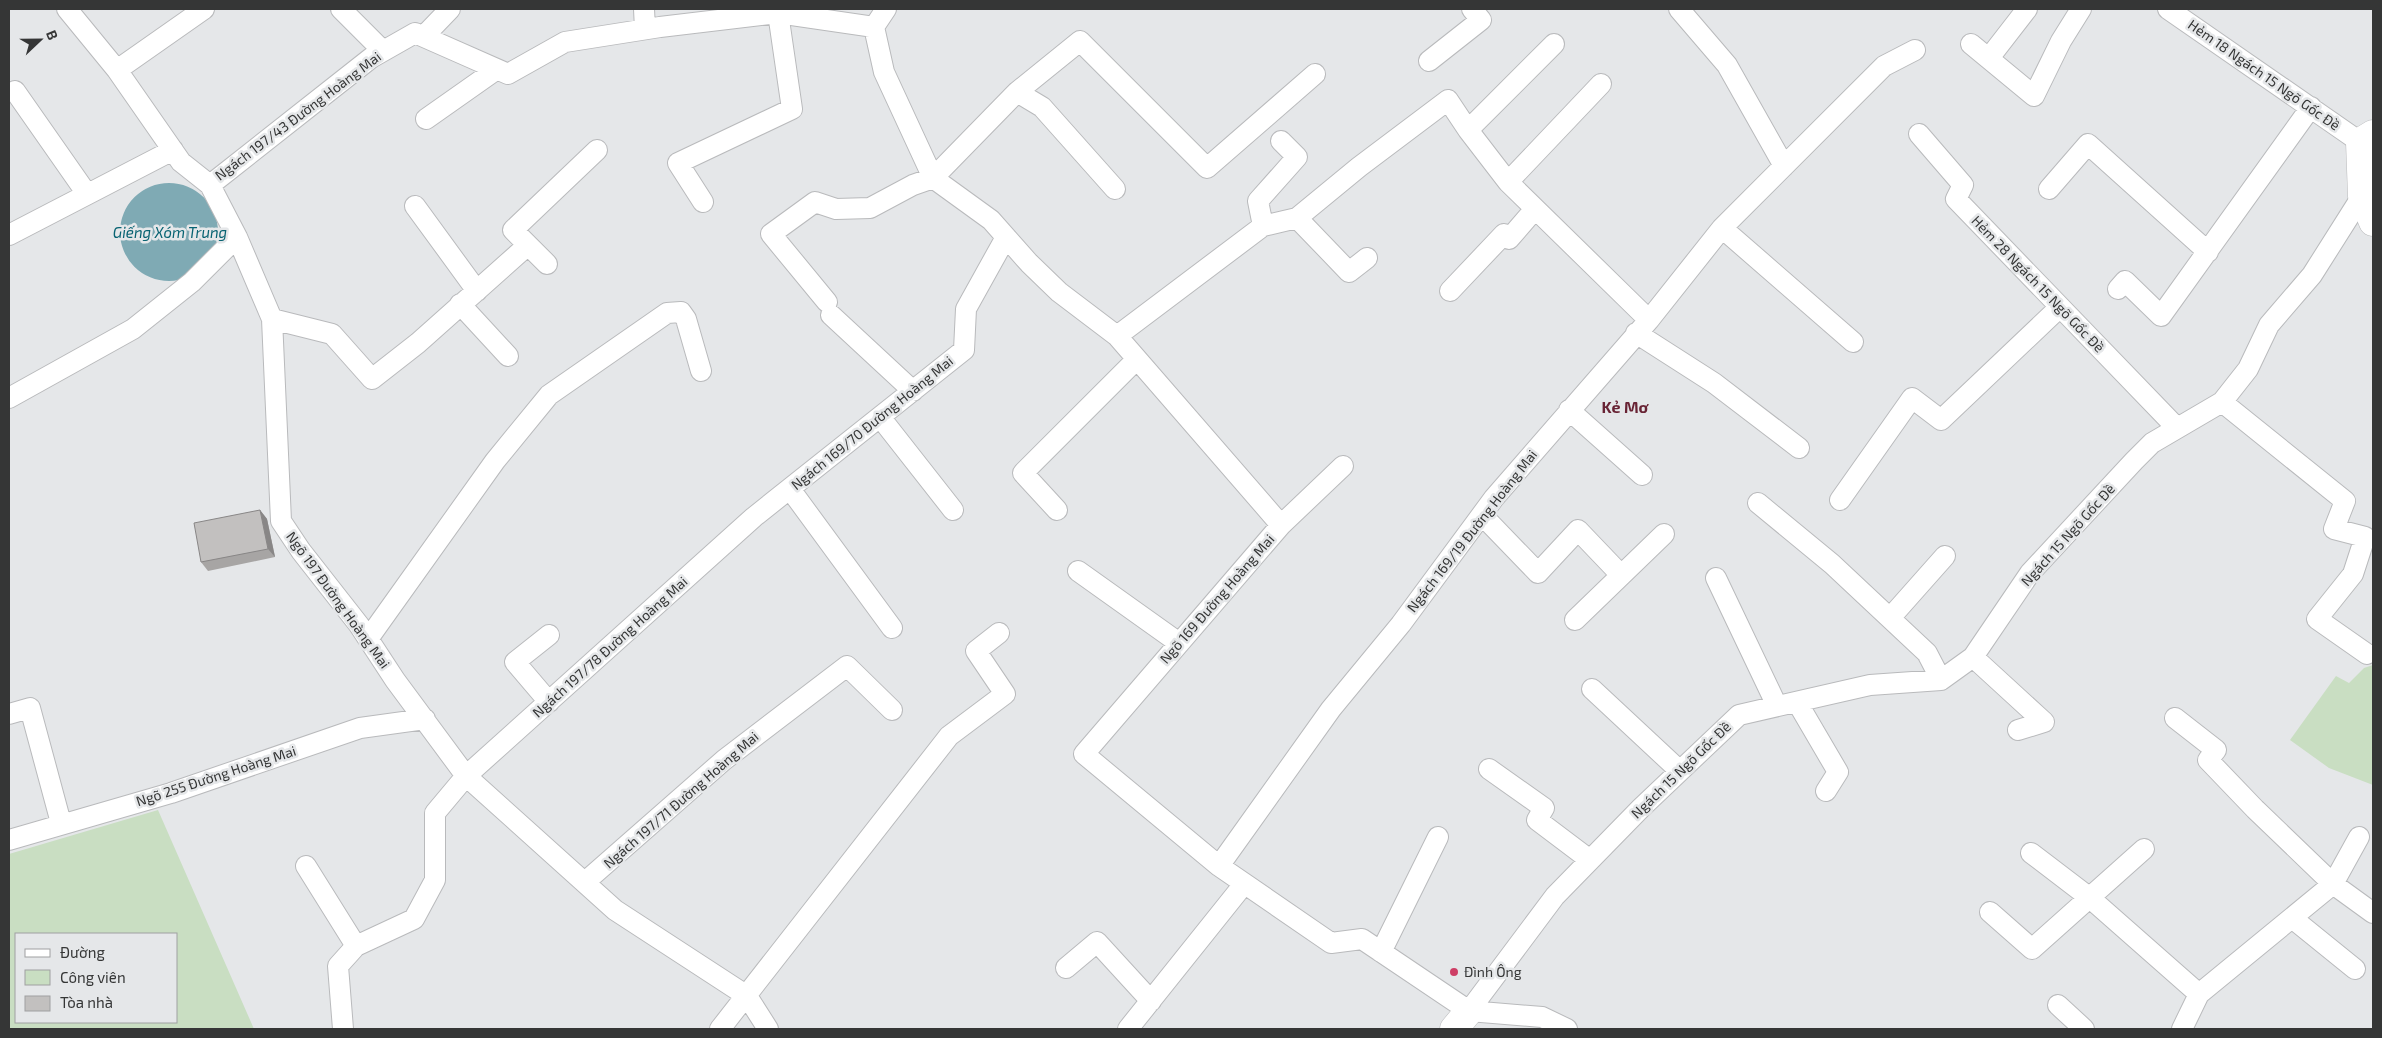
<svg xmlns="http://www.w3.org/2000/svg" width="2382" height="1038" font-family="'Exo 2',sans-serif">
<style>
.green{fill:#c9dec2;fill-rule:evenodd}
.water{fill:#7faab4}
.lines{fill:none;stroke-linecap:round;stroke-linejoin:round}
.lane-casing{stroke:#b9babc;stroke-width:22}
.street-casing{stroke:#b9babc;stroke-width:29}
.lane{stroke:#fff;stroke-width:20}
.street{stroke:#fff;stroke-width:28}
.wall{fill:#a7a5a4}
.shaded-wall{fill:#888686}
.building{fill:#c2c0bf;stroke:#888686}
.poi-dot{fill:#ce3f66;stroke:#e5e7e9;stroke-width:2}
.labels{text-anchor:middle;stroke-width:5;stroke-linejoin:round;paint-order:stroke}
.street-label{font-size:14px;fill:#353636;stroke:#e5e7e9}
.poi-label{font-size:14px;fill:#353636;stroke:#e5e7e9;text-anchor:start}
.water-label{font-size:15px;font-style:italic;fill:#086372;stroke:#e5e7e9}
.quarter-label{font-size:16px;font-weight:bold;fill:#682334;stroke:#e5e7e9}
</style>
<rect width="100%" height="100%" fill="#e5e7e9"/>
<path class="green" d="M2373 665V785L2329 768 2290 740 2336 676 2349 683 2364 668Z
M158 810 254 1029H9V854ZM16 934H176V1022H16Z"/>
<path class="water" d="M120 232a49 49 0 1 1 98 0a49 49 0 1 1-98 0Z"/>
<g class="lines">
<defs>
<path id="lane" d="M67 9 117 70 181 162 210 185 237 237 272 319 281 521 301 551 359 625 395 680 466 776 615 910 747 996 768 1029
M341 9 383 51
M644 9 645 29
M886 9 874 27 884 72 933 178 991 220 1029 263 1059 292 1117 336 1281 525 1084 754 1219 866 1331 943 1362 939 1469 1011 1542 1017 1567 1029
M1679 9 1727 65 1784 166
M2168 9 2360 142
M424 36 450 9
M1971 44 2034 96 2061 41 2081 9
M1989 58 2027 9
M1429 61 1481 20 1472 9
M117 70 204 9
M15 91 87 194
M1017 92 1042 107 1115 189
M426 119 497 69
M1468 130 1554 44
M1919 134 1963 185 1956 199 2177 428
M1508 182 1601 84
M210 185 371 58 415 33 508 74 565 42 660 27 778 13 874 27
M2049 189 2088 144 2208 252
M703 202 678 163 792 109 778 13
M415 206 477 291
M1263 226 1297 218
M1722 228 1853 342
M9 235 173 150
M1367 258 1349 272 1297 218 1359 167 1448 100 1468 130 1508 182 1649 320
M547 264 513 230 597 150
M2118 289 2125 281 2161 316 2311 107
M1450 291 1504 234 1509 239 1535 209
M827 302 771 234 815 202 836 209 870 208 913 185 933 178 1017 92 1080 41 1207 168 1315 74
M460 304 508 356
M831 315 913 391
M272 319 332 334 372 379 418 343 528 245
M1636 333 1714 383 1799 448
M1117 336 1263 226 1258 201 1297 157 1281 141
M9 398 133 329 192 282 237 237
M2222 402 2345 501 2334 529 2365 537 2353 574 2317 619 2367 654
M1569 410 1642 475
M880 417 953 510
M790 489 892 628
M1840 500 1912 398 1941 420 2060 307
M1758 503 1832 564 1927 653 1941 680
M1057 510 1023 473 1137 359
M1482 515 1538 573 1578 530 1621 575
M1281 525 1343 466
M1078 571 1179 643
M1716 578 1777 706
M1890 618 1945 556
M1575 620 1664 534
M549 635 515 662 549 702
M368 639 495 461 549 395 667 313 681 312 686 319 701 371
M1973 657 2044 722 2018 730
M1592 689 1680 771
M1797 702 1838 772 1826 791
M9 714 30 708 61 823
M2175 718 2216 750 2208 760 2255 809 2333 884 2373 913
M1489 769 1544 808 1537 820 1590 860
M9 840 171 793 360 728 425 719
M2031 853 2090 898 2199 994
M306 866 356 946
M1219 866 1331 709 1401 624 1494 498 1649 320 1722 228 1884 66 1915 50
M585 882 724 760 847 666 892 710
M1990 912 2032 949 2144 849
M2292 918 2355 969
M1381 952 1438 837
M1066 968 1097 942 1151 1001
M2058 1005 2084 1029
M1469 1011 1555 896 1641 808 1739 715 1870 685 1941 680 1973 657 2030 573 2134 461 2152 443 2222 402 2248 369 2269 325 2312 275 2362 196
M343 1029 338 966 356 946 414 919 435 880V813L466 776 754 517 964 350 966 309 1006 237
M720 1029 949 736 1005 694 976 651 999 633
M1128 1029 1244 884
M2182 1029 2199 994 2333 884 2359 837"/>
<path id="street" d="M2373 134 2360 142 2362 196 2373 222
M1454 1029 1469 1011"/>
</defs>
<use href="#lane" class="lane-casing"/>
<use href="#street" class="street-casing"/>
<use href="#lane" class="lane"/>
<use href="#street" class="street"/>
</g>
<path class="wall" d="M260 510 267 519 275 557 208 571 201 562Z"/>
<path class="shaded-wall" d="M260 510 267 519 275 557 268 549Z"/>
<path class="building" d="M260 510 268 549 201 562 194 523Z"/>
<circle class="poi-dot" cx="1454" cy="972" r="5"/>
<g class="labels">
<g class="street-label">
<text transform="translate(2264 75) rotate(35)" y="5">Hẻm 18 Ngách 15 Ngõ Gốc Đề</text>
<text transform="translate(298 116) rotate(-37)" y="5">Ngách 197/43 Đường Hoàng Mai</text>
<text transform="translate(2038 284) rotate(46)" y="5">Hẻm 28 Ngách 15 Ngõ Gốc Đề</text>
<text transform="translate(872 423) rotate(-39)" y="5">Ngách 169/70 Đường Hoàng Mai</text>
<text transform="translate(1472 531) rotate(-52)" y="5">Ngách 169/19 Đường Hoàng Mai</text>
<text transform="translate(2068 535) rotate(-48)" y="5">Ngách 15 Ngõ Gốc Đề</text>
<text transform="translate(1217 599) rotate(-49)" y="5">Ngõ 169 Đường Hoàng Mai</text>
<text transform="translate(338 600) rotate(54)" y="5">Ngõ 197 Đường Hoàng Mai</text>
<text transform="translate(610 647) rotate(-42)" y="5">Ngách 197/78 Đường Hoàng Mai</text>
<text transform="translate(1681 770) rotate(-44)" y="5">Ngách 15 Ngõ Gốc Đề</text>
<text transform="translate(216 776) rotate(-18)" y="5">Ngõ 255 Đường Hoàng Mai</text>
<text transform="translate(681 800) rotate(-41)" y="5">Ngách 197/71 Đường Hoàng Mai</text>
</g>
<g class="poi-label">
<text x="1464" y="977">Đình Ông</text>
</g>
<g class="water-label">
<text x="170" y="238">Giếng Xóm Trung</text>
</g>
<g class="quarter-label">
<text x="1625" y="413">Kẻ Mơ</text>
</g>
</g>
<rect width="2382" height="1038" fill="none" stroke="#353636" stroke-width="20"/>
<rect x="15" y="933" width="162" height="90" fill="#e5e7e9" stroke="#9fa0a1"/>
<rect x="25" y="949" width="25" height="8" fill="#ffffff" stroke="#9fa0a1"/>
<text x="60" y="958" font-size="15" fill="#353636">Đường</text>
<rect x="25" y="970" width="25" height="15" fill="#c9dec2" stroke="#9fa0a1"/>
<text x="60" y="983" font-size="15" fill="#353636">Công viên</text>
<rect x="25" y="996" width="25" height="15" fill="#c2c0bf" stroke="#9fa0a1"/>
<text x="60" y="1008" font-size="15" fill="#353636">Tòa nhà</text>
<g transform="translate(40 40) rotate(68)" stroke="#e5e7e9" stroke-width="4" paint-order="stroke">
<path d="M0-4L9 19L0 12L-9 19Z" fill="#353636"/>
<text y="-8" font-size="14" font-weight="bold" text-anchor="middle" fill="#353636">B</text>
</g>
</svg>
